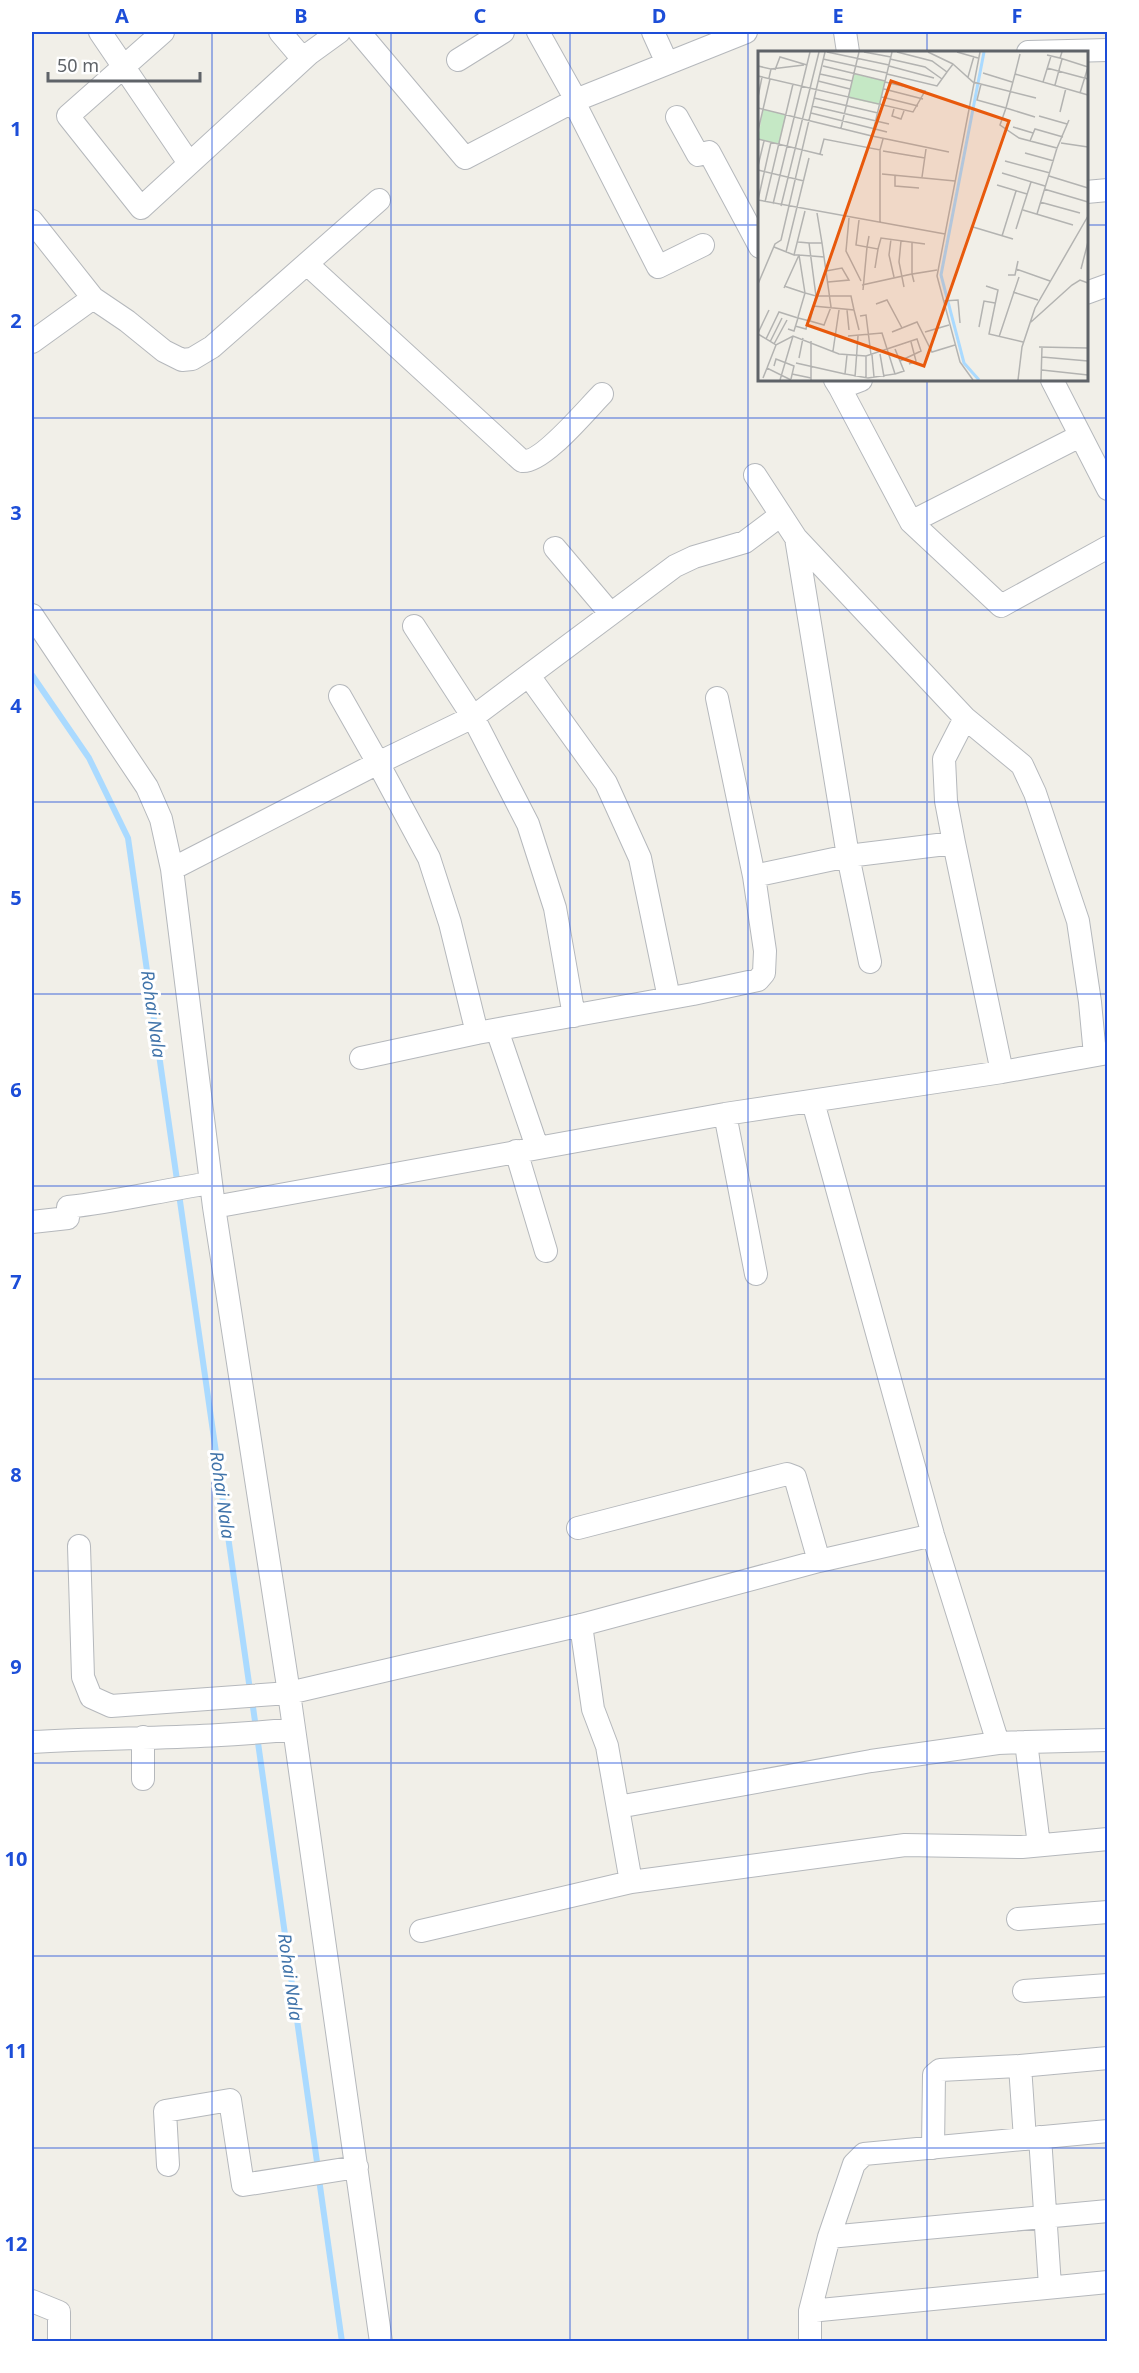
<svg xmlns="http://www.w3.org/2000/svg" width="1139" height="2373" font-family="'Noto Sans',sans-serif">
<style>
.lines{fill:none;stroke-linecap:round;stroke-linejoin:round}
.stream{stroke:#aadaff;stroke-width:6}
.minor-casing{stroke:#b5b8bc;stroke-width:24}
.minor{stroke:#fff;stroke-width:22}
.grid{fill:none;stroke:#1d4ed8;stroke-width:1.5;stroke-opacity:0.55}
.labels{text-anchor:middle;stroke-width:6;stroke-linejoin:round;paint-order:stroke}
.water-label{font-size:18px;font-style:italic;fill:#4174aa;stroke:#fff}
.inset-river{fill:none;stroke:#aadaff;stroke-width:3}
.inset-road{fill:none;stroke:#b3b3b1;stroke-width:1.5}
.view{fill:#e8590c;fill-opacity:0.15;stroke:#e8590c;stroke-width:3}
.inset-edge{fill:none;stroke:#5f6368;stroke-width:3}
.neatline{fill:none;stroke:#1d4ed8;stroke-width:2}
.grid-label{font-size:20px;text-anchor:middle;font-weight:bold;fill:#1d4ed8}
</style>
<rect width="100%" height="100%" fill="#f1efe8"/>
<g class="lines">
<path class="stream" d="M32 675 89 758 128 838 250 1690
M252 1700 318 2169
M319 2179 342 2342"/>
<defs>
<path id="minor" d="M100 32 189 163
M163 32 68 116 141 208 310 53 339 32
M280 32 303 59
M359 32 465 158 576 100 746 32
M538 32 576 100 578 110 658 267 703 245
M653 32 667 63
M845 32 848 52
M1028 52 1108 50
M458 60 503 32
M677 117 698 155 709 152 760 247
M1086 192 1108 190
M32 221 93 298 127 321 164 351 182 360 192 359 212 347 379 200
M307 264 522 461C542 464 587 409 602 394
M1086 293 1108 285
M32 342 93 298
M835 380 840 388 861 380
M1052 380 1108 489
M840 388 911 522
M1080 436 911 522 1001 606 1108 547
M755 475 796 538 848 856 954 843 1002 1072
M796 538 965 718 1022 765 1035 793 1078 921 1090 1002 1095 1055
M555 548 610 613
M32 615 147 787 161 819 172 869 214 1207 289 1693 381 2342
M414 626 473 717 528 824 555 908 574 1016
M529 676 606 783 640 858 669 998
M340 696 378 763 473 717 675 566 694 557 745 542 781 515
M717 698 754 876 848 856 870 962
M954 843 946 801 944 759 965 718
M172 869 378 763 429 858 450 923 477 1033
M497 1030 537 1147
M361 1058 477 1033 693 994 758 980 764 973 765 951 754 876
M813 1102 933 1535 998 1743 1026 1742
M725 1114 756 1274
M516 1151 546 1251
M214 1207 725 1114 1002 1072 1108 1053
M32 1222 68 1218V1207C116 1202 163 1190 211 1183
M578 1528 787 1474 795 1477 819 1561
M79 1546 83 1677 91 1697 111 1706 289 1693 581 1625 819 1561 933 1535
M581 1625 593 1709 607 1746 631 1882
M143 1737V1779
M32 1742C119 1737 207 1739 294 1729
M618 1807 871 1761 998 1743
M1039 1845 1026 1742 1108 1740
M1018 1919 1108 1912
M421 1931 631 1882 905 1845 1022 1847 1108 1839
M1024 1991 1108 1985
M1020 2066 1108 2058
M1040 2137 1050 2286
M933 2148 934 2075 940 2070 1020 2066 1025 2139
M168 2165 165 2111 230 2100 243 2185 357 2167
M829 2237 1108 2211
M32 2301 59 2312V2342
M810 2311 1108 2282
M810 2342V2311L829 2237 854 2164 864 2154 1108 2131"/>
</defs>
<use href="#minor" class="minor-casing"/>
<use href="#minor" class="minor"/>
</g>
<path class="grid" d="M212 32V2342M391 32V2342M570 32V2342M748 32V2342M927 32V52M32 225H760M1086 225H1108M927 380V2342M32 418H1108M32 610H1108M32 802H1108M32 994H1108M32 1186H1108M32 1379H1108M32 1571H1108M32 1763H1108M32 1956H1108M32 2148H1108"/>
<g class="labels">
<g class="water-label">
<text transform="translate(153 1014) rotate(82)" y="6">Rohai Nala</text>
<text transform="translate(222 1495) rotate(82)" y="6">Rohai Nala</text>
<text transform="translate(290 1977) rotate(82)" y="6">Rohai Nala</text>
</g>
</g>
<g transform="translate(758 51)">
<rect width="330" height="330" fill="#f1efe8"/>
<path d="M96 23 127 30 122 54 90 47ZM5 58 28 64 21 93 0 88Z" fill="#c5e8c5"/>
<path class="inset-river" d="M221 329 206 312 183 224 226 1"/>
<path class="inset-road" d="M69 1 131 14M106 1 133 6M139 1 174 10 189 21 195 13 215 31 278 47M170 1 195 13M199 1 220 7M289 4 302 7 304 1M302 7 330 16M65 8 129 22M132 8 167 16 184 28M0 15 13 18 11 27M65 15 127 30M131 15 176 27M289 17 330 28M13 18 46 14M17 19 22 6 49 14M225 22 254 31M62 23 94 30M129 23 179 35 189 21M257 23 262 3M0 25 155 61 167 40 127 31M210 26 216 5M60 30 92 38M285 31 293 5M223 33 219 49 248 57 257 23 330 44M297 34 304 8M126 38 165 48M322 42 330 16M0 46 4 26M124 46 160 55M56 47 120 62M54 55 131 73M0 57 114 85 134 1M136 58 134 65 143 68 146 60M302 61 308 37M53 62 129 81M281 65 309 73M277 66 248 57 242 74 261 87 299 97 311 69M255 76 275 82M83 77 101 1M0 80 12 28M114 85 191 101M0 88 65 104M272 90 277 78 305 86M303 92 330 96M125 100 167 107M267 102 296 110M62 103 66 88 122 99 125 88M247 110 292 122M0 115 6 90M0 119 46 130M244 122 287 135M124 123 197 130M137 125V135L161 137M291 125 330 137M164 126 168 98M239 134 269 143M286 138 330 151M0 149 187 183M0 149 13 91M7 151 35 33M282 151 322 162M15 153 52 1M23 155 61 1M265 159 315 174M59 162 64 192M279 163 299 97M91 167 88 200 103 230M101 169 98 194 109 196 105 239M122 172V99M215 176 255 188M258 178 273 131M111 185 109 196 120 198 117 217M244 185 258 140M133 188 131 204 136 226M143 190 141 211 146 236M154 191V223L179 219M51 192H64L66 206M16 196 36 204 47 160M120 198 123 187 167 193M28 201 51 107M36 204H41L47 242 58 245 51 192 40 191M258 218 292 230M323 218 330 191M68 220 84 217 91 229 70 231M250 224H257L260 210M0 233 17 193 23 189 67 1M104 234 154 223 156 231M26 235 47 242 40 266M228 235 240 239 231 283 265 291M26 237 41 204 66 206 73 256 66 274 52 270M255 241 280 249M185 250 200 249 202 272M118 253 129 249 144 277M55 255 96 259 101 279M89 259 91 279M102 265 108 264 113 304M40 267 52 270 58 245H93L96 259M273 271 314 234 322 229 330 232M37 275 48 278 50 269M221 276 226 250 237 252M134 281 159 271 174 301 197 294M167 281 191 274M0 282 11 259M0 283 18 294 35 285 81 303 108 305 159 288 163 300 142 310M241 286 261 226M8 288 21 261 40 267 36 280 30 278M12 291 24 267M16 293 29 269M281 296 330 297M137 298 146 320 137 323M75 300 81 259M122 303 126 326M89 304 87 323 110 327 137 323 124 282 90 285M114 304 116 326M108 305V327M284 306 330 310M41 307 45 287M38 312 87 323M151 313 158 310 153 291M16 315 18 308 36 315 33 328M9 317 18 294M284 319 330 324M34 323 53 327M97 326 100 285M5 327 9 317 33 329M22 329 35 285M53 329V290M215 329 202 311 179 225 222 1M260 329 264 296 277 257 330 165M283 329 284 296"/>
<path class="view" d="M133 30 251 70 166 315 49 274Z"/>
<rect width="330" height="330" class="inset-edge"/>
</g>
<rect width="1139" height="2373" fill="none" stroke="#ffffff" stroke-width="66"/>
<path d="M48 72v9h152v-9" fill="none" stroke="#5f6368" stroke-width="3"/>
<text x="57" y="72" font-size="18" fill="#5f6368" stroke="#ffffff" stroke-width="4.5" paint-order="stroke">50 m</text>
<rect x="33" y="33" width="1073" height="2307" class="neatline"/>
<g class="grid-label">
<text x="122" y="23">A</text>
<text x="301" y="23">B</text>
<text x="480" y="23">C</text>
<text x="659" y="23">D</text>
<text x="838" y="23">E</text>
<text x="1017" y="23">F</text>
<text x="16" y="136">1</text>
<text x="16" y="328">2</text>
<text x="16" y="520">3</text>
<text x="16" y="713">4</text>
<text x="16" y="905">5</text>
<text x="16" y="1097">6</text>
<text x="16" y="1289">7</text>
<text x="16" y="1482">8</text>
<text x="16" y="1674">9</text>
<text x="16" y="1866">10</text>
<text x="16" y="2058">11</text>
<text x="16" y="2251">12</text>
</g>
</svg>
